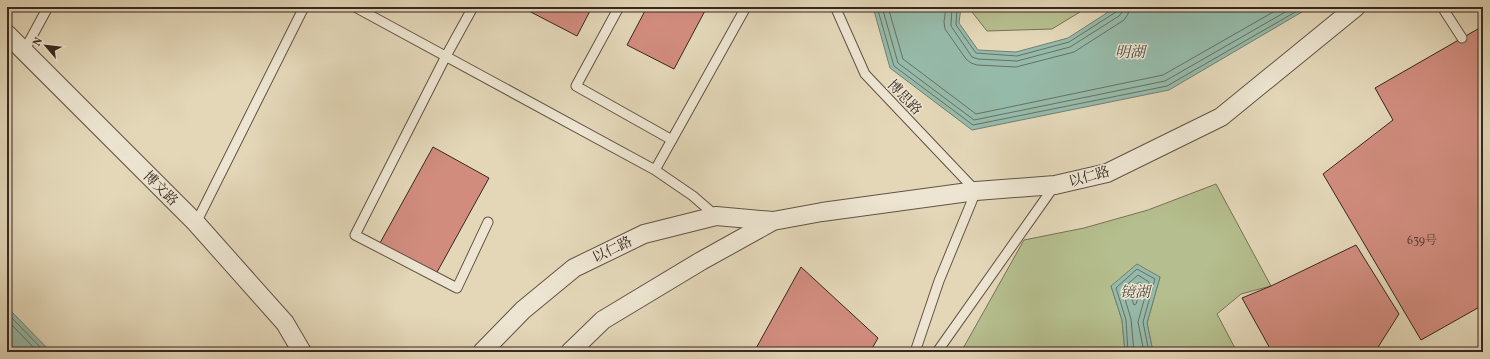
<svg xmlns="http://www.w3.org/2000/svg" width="1490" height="359" font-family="Vollkorn,'Noto Serif SC',serif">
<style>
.green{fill:#b5be8e;stroke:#767257}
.water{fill:#96baa9;stroke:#707f72}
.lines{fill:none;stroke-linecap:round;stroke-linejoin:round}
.shore{stroke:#677064;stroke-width:1}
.building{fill:#d18c7e;stroke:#382720}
.service-casing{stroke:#635346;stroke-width:11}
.minor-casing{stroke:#635346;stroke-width:20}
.service{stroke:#ede5d1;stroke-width:9}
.minor{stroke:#ede5d1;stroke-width:18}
.labels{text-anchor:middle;stroke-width:3;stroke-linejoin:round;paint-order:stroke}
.number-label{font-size:12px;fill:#5e4038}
.street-label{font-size:14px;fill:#382720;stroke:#ede5d1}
.water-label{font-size:15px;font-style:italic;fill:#504c42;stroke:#ede5d1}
</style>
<rect width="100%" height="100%" fill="#e3d7b8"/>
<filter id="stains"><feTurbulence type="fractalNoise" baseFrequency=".005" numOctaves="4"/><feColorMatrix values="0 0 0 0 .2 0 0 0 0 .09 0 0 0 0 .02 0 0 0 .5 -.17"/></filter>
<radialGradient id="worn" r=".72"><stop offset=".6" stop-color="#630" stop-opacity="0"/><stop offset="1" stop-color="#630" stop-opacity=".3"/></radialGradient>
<path class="green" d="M974 7H1088L1052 29 987 31 972 12Z
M1216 184 1271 286 1241 294 1217 314 1237 352H1153L1147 323 1160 277 1111 286 1122 320 1125 352H961L1024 240 1084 228 1148 210Z"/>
<path class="water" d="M873 7H961L959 23 978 50 1016 52 1068 38 1116 7H1309L1307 9 1169 90 972 130 890 68Z
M1137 264 1160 277 1147 323 1153 352H1125L1122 320 1111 286Z
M7 307 51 352H7Z"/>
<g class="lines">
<path class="shore" d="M877 7 894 66 973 125 1167 86 1304 7
M882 7 898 63 974 120 1165 81 1294 7
M888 7 903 59 976 114 1163 75 1282 7
M946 7 944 22 945 29 966 59 971 63 977 65 1016 67 1074 52 1124 20 1128 14 1129 7
M952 7 951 26 972 57 978 59 1017 61 1070 47 1119 16 1122 12 1123 7
M957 7 956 25 976 53 1017 56 1069 42 1116 12 1118 7
M1138 283H1141L1142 285 1136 304 1134 305 1129 291Z
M7 313 45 352
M7 320 38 352
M1128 352 1126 320 1116 288 1137 269 1155 279 1143 322 1149 352
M1134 352 1131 319 1122 289 1138 275 1149 282 1138 322 1144 352"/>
</g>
<path class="building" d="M527 7H592L577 36 525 9Z
M647 7H707L674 69 627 45Z
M1483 26V305L1421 340 1323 174 1393 120 1375 88Z
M433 147 489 178 436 274 380 243Z
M1356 245 1399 314 1375 352H1272L1242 298 1271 286Z
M801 267 878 338 870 352H754Z"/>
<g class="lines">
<defs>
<path id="service" d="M355 7 655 170 693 196 716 216
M473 7 446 56 355 235 457 288 488 222
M619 7 576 86 672 140
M838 7 837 11 865 74 976 191 939 281 915 352
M1442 7 1462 38
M24 51 48 7
M655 170 746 7
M196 223 304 7
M937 352 1055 185"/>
<path id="minor" d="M7 34 196 223 285 323 302 352
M773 221 822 212 976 191 1055 185 1107 173 1221 117 1356 7
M482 352 523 310 574 268 644 234 716 216 773 221 701 261 603 320 570 352"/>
</defs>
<use href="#service" class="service-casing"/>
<use href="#minor" class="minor-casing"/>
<use href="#service" class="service"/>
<use href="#minor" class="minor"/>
</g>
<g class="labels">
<g class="number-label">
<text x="1422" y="244">639号</text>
</g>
<g class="street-label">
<text transform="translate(905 97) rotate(46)" y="5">博思路</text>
<text transform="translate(1089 176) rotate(-16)" y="5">以仁路</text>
<text transform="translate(161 188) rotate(45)" y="5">博文路</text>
<text transform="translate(612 249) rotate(-26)" y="5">以仁路</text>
</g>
<g class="water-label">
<text x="1130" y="57">明湖</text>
<text x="1135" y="297">镜湖</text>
</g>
</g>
<rect width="1490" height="359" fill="none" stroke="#e3d7b8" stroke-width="24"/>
<rect x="8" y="8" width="1474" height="343" fill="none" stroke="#382720" stroke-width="2"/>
<rect x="12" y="12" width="1466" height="335" fill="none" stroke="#382720"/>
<g transform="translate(46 46) rotate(298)" stroke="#ede5d1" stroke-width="3" paint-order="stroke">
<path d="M0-3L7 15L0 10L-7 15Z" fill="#382720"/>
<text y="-6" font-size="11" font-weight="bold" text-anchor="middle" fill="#382720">N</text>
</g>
<rect width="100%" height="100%" filter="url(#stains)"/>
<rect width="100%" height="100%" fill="url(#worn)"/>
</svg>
